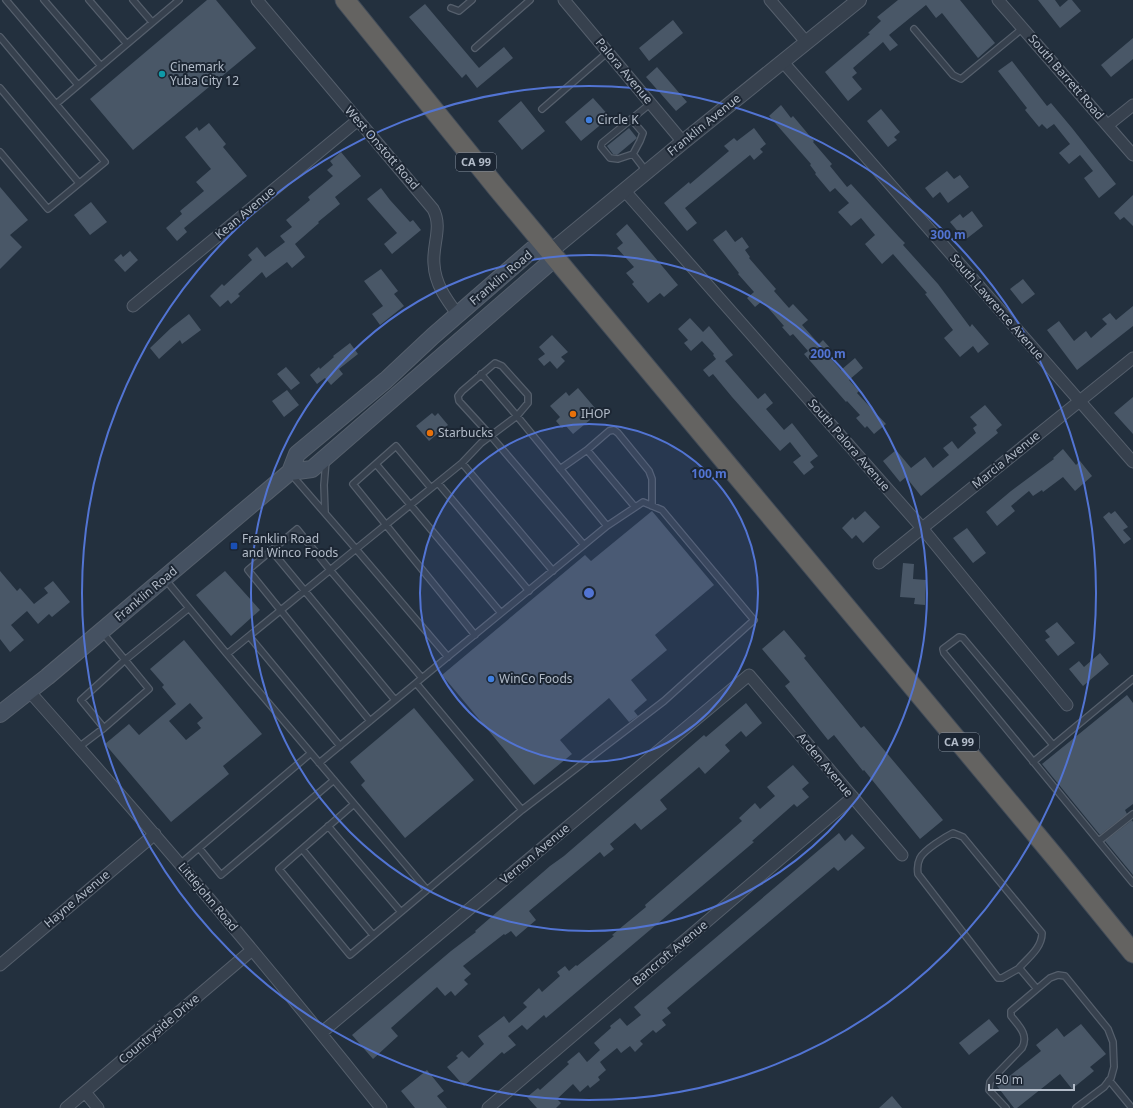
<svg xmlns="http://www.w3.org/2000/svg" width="1133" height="1108" font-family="'Noto Sans',sans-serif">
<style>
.building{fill:#495767;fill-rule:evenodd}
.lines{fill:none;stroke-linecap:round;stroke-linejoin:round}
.service-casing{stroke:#555f6c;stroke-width:8}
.minor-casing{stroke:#555f6c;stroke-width:13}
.tertiary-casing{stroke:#555f6c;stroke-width:16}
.secondary-casing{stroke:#555f6c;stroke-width:18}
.trunk-casing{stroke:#424c59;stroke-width:21}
.service{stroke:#37414e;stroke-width:5.5}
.minor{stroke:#37414e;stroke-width:11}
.tertiary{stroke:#37414e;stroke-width:14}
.secondary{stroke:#455161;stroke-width:16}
.trunk{stroke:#646361;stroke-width:19}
.ring{fill:none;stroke:#5274d3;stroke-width:2}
.culture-dot{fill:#0f9aa8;stroke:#1c2633;stroke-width:1.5}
.shop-dot{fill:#3f7fe0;stroke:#1c2633;stroke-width:1.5}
.food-dot{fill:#e8710a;stroke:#1c2633;stroke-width:1.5}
.transit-dot{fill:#1a4fb4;stroke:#1c2633;stroke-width:1.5}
.labels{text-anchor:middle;stroke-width:4;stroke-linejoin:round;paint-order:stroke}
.shield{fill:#1c2633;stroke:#868f9c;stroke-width:1}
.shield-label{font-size:11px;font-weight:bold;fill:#b3bcc9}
.poi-label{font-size:12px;fill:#b3bcc9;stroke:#1c2633;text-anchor:start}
.street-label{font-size:12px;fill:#b3bcc9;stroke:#1c2633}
.centre{fill:#5274d3;stroke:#1c2633;stroke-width:2}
.ring-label{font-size:12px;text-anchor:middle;font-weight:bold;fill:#5274d3;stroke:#1c2633;stroke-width:4;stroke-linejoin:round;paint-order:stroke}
</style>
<rect width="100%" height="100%" fill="#23303e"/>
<path class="building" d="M207 0H216L256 48 133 150 90 99Z
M898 0H960L995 43 978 58 942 13 936 18 926 5 889 35 898 45 890 51 883 42 853 68 857 73 852 77 862 89 848 101 825 72 870 34 868 33 881 21 877 17Z
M1038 0H1055L1060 7 1068 0H1072L1081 11 1060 28Z
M425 4 479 68 504 47 513 58 477 88 466 74 462 78 409 17Z
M673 20 683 33 649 61 639 48Z
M1133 38V59L1111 77 1101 65Z
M1012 61 1047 106 1051 103 1072 128 1116 184 1099 198 1084 178 1093 171 1080 155 1069 164 1059 153 1070 144 1054 124 1047 129 1042 124 1039 127 1025 110 1027 108 998 71Z
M657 67 687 102 676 111 646 77Z
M593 98 610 117 581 141 565 122Z
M521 101 545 131 522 150 498 121Z
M781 105 791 118 793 116 814 141 813 142 832 164 830 166 847 187 851 184 899 237 905 243 903 245 938 284 970 327 972 324 989 344 978 353 973 346 960 357 944 338 953 330 925 294 927 293 893 254 882 264 865 244 875 235 861 218 851 226 838 212 849 203 835 188 830 192 815 174 816 173 810 165 811 164 769 116Z
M881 109 900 132 894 137 897 140 888 147 867 121Z
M209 123 226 144 223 147 247 176 184 228 187 232 177 241 166 228 182 214 180 211 204 191 196 182 211 169 185 137 197 127 199 131Z
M629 128 637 138 636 139 617 155 613 154 607 146Z
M754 128 766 144 760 149 763 152 754 160 750 155 685 208 697 223 687 231 664 203 689 182 690 184 729 151 724 146 734 138 737 141Z
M341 152 361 176 335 197 340 204 318 222 319 223 295 244 305 257 292 268 287 262 266 278 262 272 238 294 240 296 231 304 228 300 220 307 210 296 222 284 224 286 252 260 248 255 257 247 265 257 285 242 280 236 292 227 286 220 310 200 308 197 333 176 327 170 333 165 330 161Z
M947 171 954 179 960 175 969 187 948 203 940 192 933 198 925 188Z
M0 187 28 220 10 235 22 247 0 269Z
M381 188 390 200 410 222 413 220 421 230 392 254 384 244 397 233 367 199Z
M1133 195V226L1124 217 1120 220 1114 213Z
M91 202 107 222 90 235 74 215Z
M972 211 983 226 965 240 950 222 960 214 963 218Z
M627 224 678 285 664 297 660 293 648 303 632 284 634 282 626 273 634 267 617 248 623 243 616 234Z
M726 230 735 242 742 237 749 247 745 250 750 257 749 258 776 289 774 291 789 308 793 304 808 320 802 325 819 344 823 340 831 349 826 353 841 370 855 358 863 368 849 380 859 391 857 393 886 424 874 434 867 426 865 428 856 418 860 415 847 401 846 402 804 354 808 351 793 334 790 336 782 327 784 326 762 301 755 307 747 298 754 292 738 274 739 273 713 240Z
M130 251 138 260 125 272 114 260 121 254 123 257Z
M381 269 398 291 394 294 404 306 380 325 372 314 383 306 364 281Z
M1023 279 1035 294 1022 304 1010 289Z
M1133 306V326L1077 370 1047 330 1059 321 1074 341 1086 331 1091 338 1107 324 1102 319 1110 313 1116 320Z
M189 314 201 330 182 344 180 340 159 359 150 348 171 328Z
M690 318 703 332 709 326 718 337 733 355 725 361 758 399 765 393 773 403 766 409 784 430 792 423 818 456 810 462 814 467 804 475 793 462 801 456 790 442 780 451 732 397 713 374 709 377 703 370 716 359 713 355 714 354 702 341 691 351 684 343 688 340 678 329Z
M552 335 568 352 561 357 565 361 557 369 550 361 544 366 538 359 545 354 539 347Z
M350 343 358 354 339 369 343 374 331 385 325 378 317 384 310 375 319 367 320 369 334 357 333 356Z
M286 367 300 383 291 390 277 374Z
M578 388 595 408 587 416 590 420 573 434 565 425 562 428 556 421 560 417 550 406 566 392 569 396Z
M287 390 299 405 284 417 272 401Z
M1133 397V434L1114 413Z
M985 405 1002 425 996 430 998 433 921 496 906 477 900 482 883 461 896 450 911 468 925 457 933 468 949 455 943 448 952 441 958 449 976 433 973 428 977 425 970 417Z
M432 413 435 416 438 413 448 425 429 441 416 426Z
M1063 449 1076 465 1080 461 1092 476 1075 491 1063 477 1043 492 1042 490 1033 496 1029 491 1011 506 1015 511 997 526 986 512 1011 491 1054 459 1053 458Z
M652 511 714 585 655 635 667 650 631 680 647 700 634 711 638 716 629 722 609 698 560 740 572 754 534 785 442 675 585 555 591 561Z
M865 511 880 527 863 543 856 535 852 539 842 528 853 517 855 520Z
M1115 511 1128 527 1123 530 1131 539 1124 544 1103 517 1109 512 1111 514Z
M967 528 986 553 973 563 953 538Z
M903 563 914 564 913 579 926 580 925 605 914 604 915 598 900 597Z
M0 571 17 591 20 588 34 604 48 593 44 588 53 581 70 602 52 617 49 614 38 624 27 611 11 625 24 640 10 652 0 639Z
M225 571 260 610 231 636 196 595Z
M1057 622 1075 643 1058 656 1045 640 1050 637 1045 631Z
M784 630 806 656 804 658 861 728 864 726 943 820 920 839 864 770 863 771 834 735 828 740 785 686 790 682 762 649Z
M184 640 262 734 223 766 229 774 171 822 105 744 129 724 139 735 176 704 162 687 164 685 150 669ZM190 703 203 718 197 723 201 728 186 740 169 721Z
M1100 653 1109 664 1083 686 1069 669 1079 661 1084 667Z
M1127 695 1133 703V804L1125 810 1127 814 1100 835 1042 764Z
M746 703 762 723 746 737 741 731 725 745 730 751 705 774 699 767 660 800 667 809 641 830 635 823 610 844 614 849 604 857 600 852 529 911 536 920 516 937 511 931 505 935 504 934 463 966 471 974 464 980 468 984 455 996 451 991 445 996 437 987 391 1028 398 1036 373 1059 352 1035 451 951 476 932 475 931 550 866 564 856 704 735 706 737Z
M414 708 474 780 405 838 361 785 365 781 350 762Z
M793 765 809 783 802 789 809 797 797 807 794 804 752 841 754 842 546 1018 544 1015 527 1030 522 1025 508 1036 516 1045 504 1054 502 1052 464 1086 447 1067 458 1058 456 1056 462 1051 469 1058 484 1044 478 1036 504 1016 509 1023 527 1007 523 1003 539 988 542 992 560 976 557 972 565 966 569 971 576 965 577 966 614 936 612 935 646 907 645 905 742 821 739 818 755 803 760 809 775 796 767 787Z
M1132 820 1133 822V875L1105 841Z
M839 833 845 841 852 834 865 848 838 871 834 867 667 1008 671 1013 662 1020 666 1025 656 1033 653 1030 640 1041 643 1044 635 1052 630 1046 621 1053 617 1048 600 1062 606 1070 598 1077 600 1080 590 1088 588 1085 580 1092 573 1084 557 1099 561 1103 556 1108H537L527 1097 538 1088 540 1090 569 1064 567 1062 579 1052 587 1062 600 1050 594 1043 611 1028 610 1026 620 1018 627 1026 641 1015 634 1007Z
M989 1019 999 1031 969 1055 959 1043Z
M1081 1024 1106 1054 1090 1067 1094 1071 1072 1089 1060 1074 1017 1108H1014L997 1086 1041 1051 1036 1045 1057 1028 1064 1037Z
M427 1070 444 1091 437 1096 447 1108H415L401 1091Z
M892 1096 902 1108H879Z"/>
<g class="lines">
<defs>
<path id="service" d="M6 0 78 85
M44 0 101 66
M89 0 127 44
M133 0 152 22
M451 8 459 11 472 0
M914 29 953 75 961 79 1023 28
M0 37 56 104
M475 48 530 0
M0 88 79 183
M542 109 608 52
M631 119 643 133 640 141 633 154
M0 152 48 209 105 162 56 104 179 0
M646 171 633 154 618 159 610 158 601 147 602 143 651 103
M481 374 517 416 528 403V395L502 366 495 363 462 391 458 396 459 401 491 436 584 545
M587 450 609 431 614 430 618 433 649 471 652 479V506
M462 463 553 571
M376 464 501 613
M560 469 587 450 635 507
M438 483 529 591
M431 488 396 446 353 484 475 635
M325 512 324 485 326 461
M271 550 395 700
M165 579 227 654 356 549 291 474
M249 636 340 746
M227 654 427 890 522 810
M422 678 607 526
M370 721 248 570 297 529 330 570 422 678 416 683 522 810 664 701 754 620 662 510 643 502 607 526 517 416 481 443 462 463 356 549 448 657
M104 728 81 700 125 660 189 608
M1053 745 963 638 959 637 943 649 944 653 1133 883
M79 747 104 728 149 689 102 632
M1033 762 1133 679
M319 763 416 683
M354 804 279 869 350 955 427 890
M328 826 401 912
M1099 841 1133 814
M199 848 221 875 334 780
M302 849 373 935
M180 864 311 753
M1018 969C1028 958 1042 948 1042 933L963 837 953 833C945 837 924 850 920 858 917 864 917 868 918 874L998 978H1002L1018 969 1021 970 1037 989
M1109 1080 1132 1108
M1006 1108 989 1090 990 1082 994 1077 1022 1048C1029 1035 1019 1026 1011 1016V1011L1050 978 1058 975 1065 976 1108 1029 1113 1042 1114 1067 1111 1078 1104 1087 1076 1108"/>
<path id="minor" d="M257 0 433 209C443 227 432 245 434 264 435 284 446 299 458 315
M564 0 683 142
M770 0 807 43
M998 0 1133 155
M783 62 1133 462
M1108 125 1133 105
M624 190 922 528 1067 705
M133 306 358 120
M879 563 1133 358
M29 691C150 827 268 966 381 1108
M0 965 155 834
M321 1033 749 675 902 855
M85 1092 98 1108
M66 1108 252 950
M488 1108 853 797"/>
<path id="tertiary" d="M551 251 683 142 859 0"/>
<path id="secondary" d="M0 714 47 677 290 472 297 454 386 380 433 336 533 249 551 251 547 265 312 469 290 472"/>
<path id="trunk" d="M345 0 497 188 1059 862 1133 953"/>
</defs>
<use href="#service" class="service-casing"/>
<use href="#minor" class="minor-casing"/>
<use href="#tertiary" class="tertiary-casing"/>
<use href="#secondary" class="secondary-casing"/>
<use href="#trunk" class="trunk-casing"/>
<use href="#service" class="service"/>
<use href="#minor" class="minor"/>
<use href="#tertiary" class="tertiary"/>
<use href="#secondary" class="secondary"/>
<use href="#trunk" class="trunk"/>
</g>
<circle cx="589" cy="593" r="169" fill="#5274d3" fill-opacity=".12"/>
<g class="ring">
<circle cx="589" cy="593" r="169"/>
<circle cx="589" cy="593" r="338"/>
<circle cx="589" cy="593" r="507"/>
</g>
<circle class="culture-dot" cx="162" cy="74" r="4"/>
<g class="shop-dot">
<circle cx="589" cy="120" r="4"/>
<circle cx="491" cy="679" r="4"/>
</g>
<g class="food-dot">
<circle cx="573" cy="414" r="4"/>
<circle cx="430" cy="433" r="4"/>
</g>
<rect class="transit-dot" x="230" y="542" width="8" height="8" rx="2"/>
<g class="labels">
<g class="shield">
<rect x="456" y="153" width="40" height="18" rx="3"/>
<rect x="939" y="733" width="40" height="18" rx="3"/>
</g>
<g class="shield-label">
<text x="476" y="166">CA 99</text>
<text x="959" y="746">CA 99</text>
</g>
<g class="poi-label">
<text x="170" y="71">Cinemark<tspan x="170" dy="14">Yuba City 12</tspan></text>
<text x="597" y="124">Circle K</text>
<text x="581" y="418">IHOP</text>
<text x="438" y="437">Starbucks</text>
<text x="242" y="543">Franklin Road<tspan x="242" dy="14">and Winco Foods</tspan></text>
<text x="499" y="683">WinCo Foods</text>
</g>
<g class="street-label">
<text transform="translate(624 71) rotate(50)" y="4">Palora Avenue</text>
<text transform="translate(1066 77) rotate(49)" y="4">South Barrett Road</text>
<text transform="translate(704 125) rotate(-39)" y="4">Franklin Avenue</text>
<text transform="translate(382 148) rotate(49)" y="4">West Onstott Road</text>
<text transform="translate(245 213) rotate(-40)" y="4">Kean Avenue</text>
<text transform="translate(501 278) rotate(-40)" y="4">Franklin Road</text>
<text transform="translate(997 307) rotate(49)" y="4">South Lawrence Avenue</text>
<text transform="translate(849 445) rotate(49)" y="4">South Palora Avenue</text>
<text transform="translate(1006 460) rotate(-39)" y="4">Marcia Avenue</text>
<text transform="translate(146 594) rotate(-40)" y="4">Franklin Road</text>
<text transform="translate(825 765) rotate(50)" y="4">Arden Avenue</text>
<text transform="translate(535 854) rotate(-40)" y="4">Vernon Avenue</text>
<text transform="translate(208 897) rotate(50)" y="4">Littlejohn Road</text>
<text transform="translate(77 899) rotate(-40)" y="4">Hayne Avenue</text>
<text transform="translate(670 953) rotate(-40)" y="4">Bancroft Avenue</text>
<text transform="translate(159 1029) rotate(-40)" y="4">Countryside Drive</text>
</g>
</g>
<circle cx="589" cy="593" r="6" class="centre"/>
<g class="ring-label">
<text x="948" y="239">300 m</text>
<text x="828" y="358">200 m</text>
<text x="709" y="478">100 m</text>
</g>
<path d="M989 1084v6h85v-6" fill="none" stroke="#b3bcc9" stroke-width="2"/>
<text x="995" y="1084" font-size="12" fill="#b3bcc9" stroke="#1c2633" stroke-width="3" paint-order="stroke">50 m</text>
</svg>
